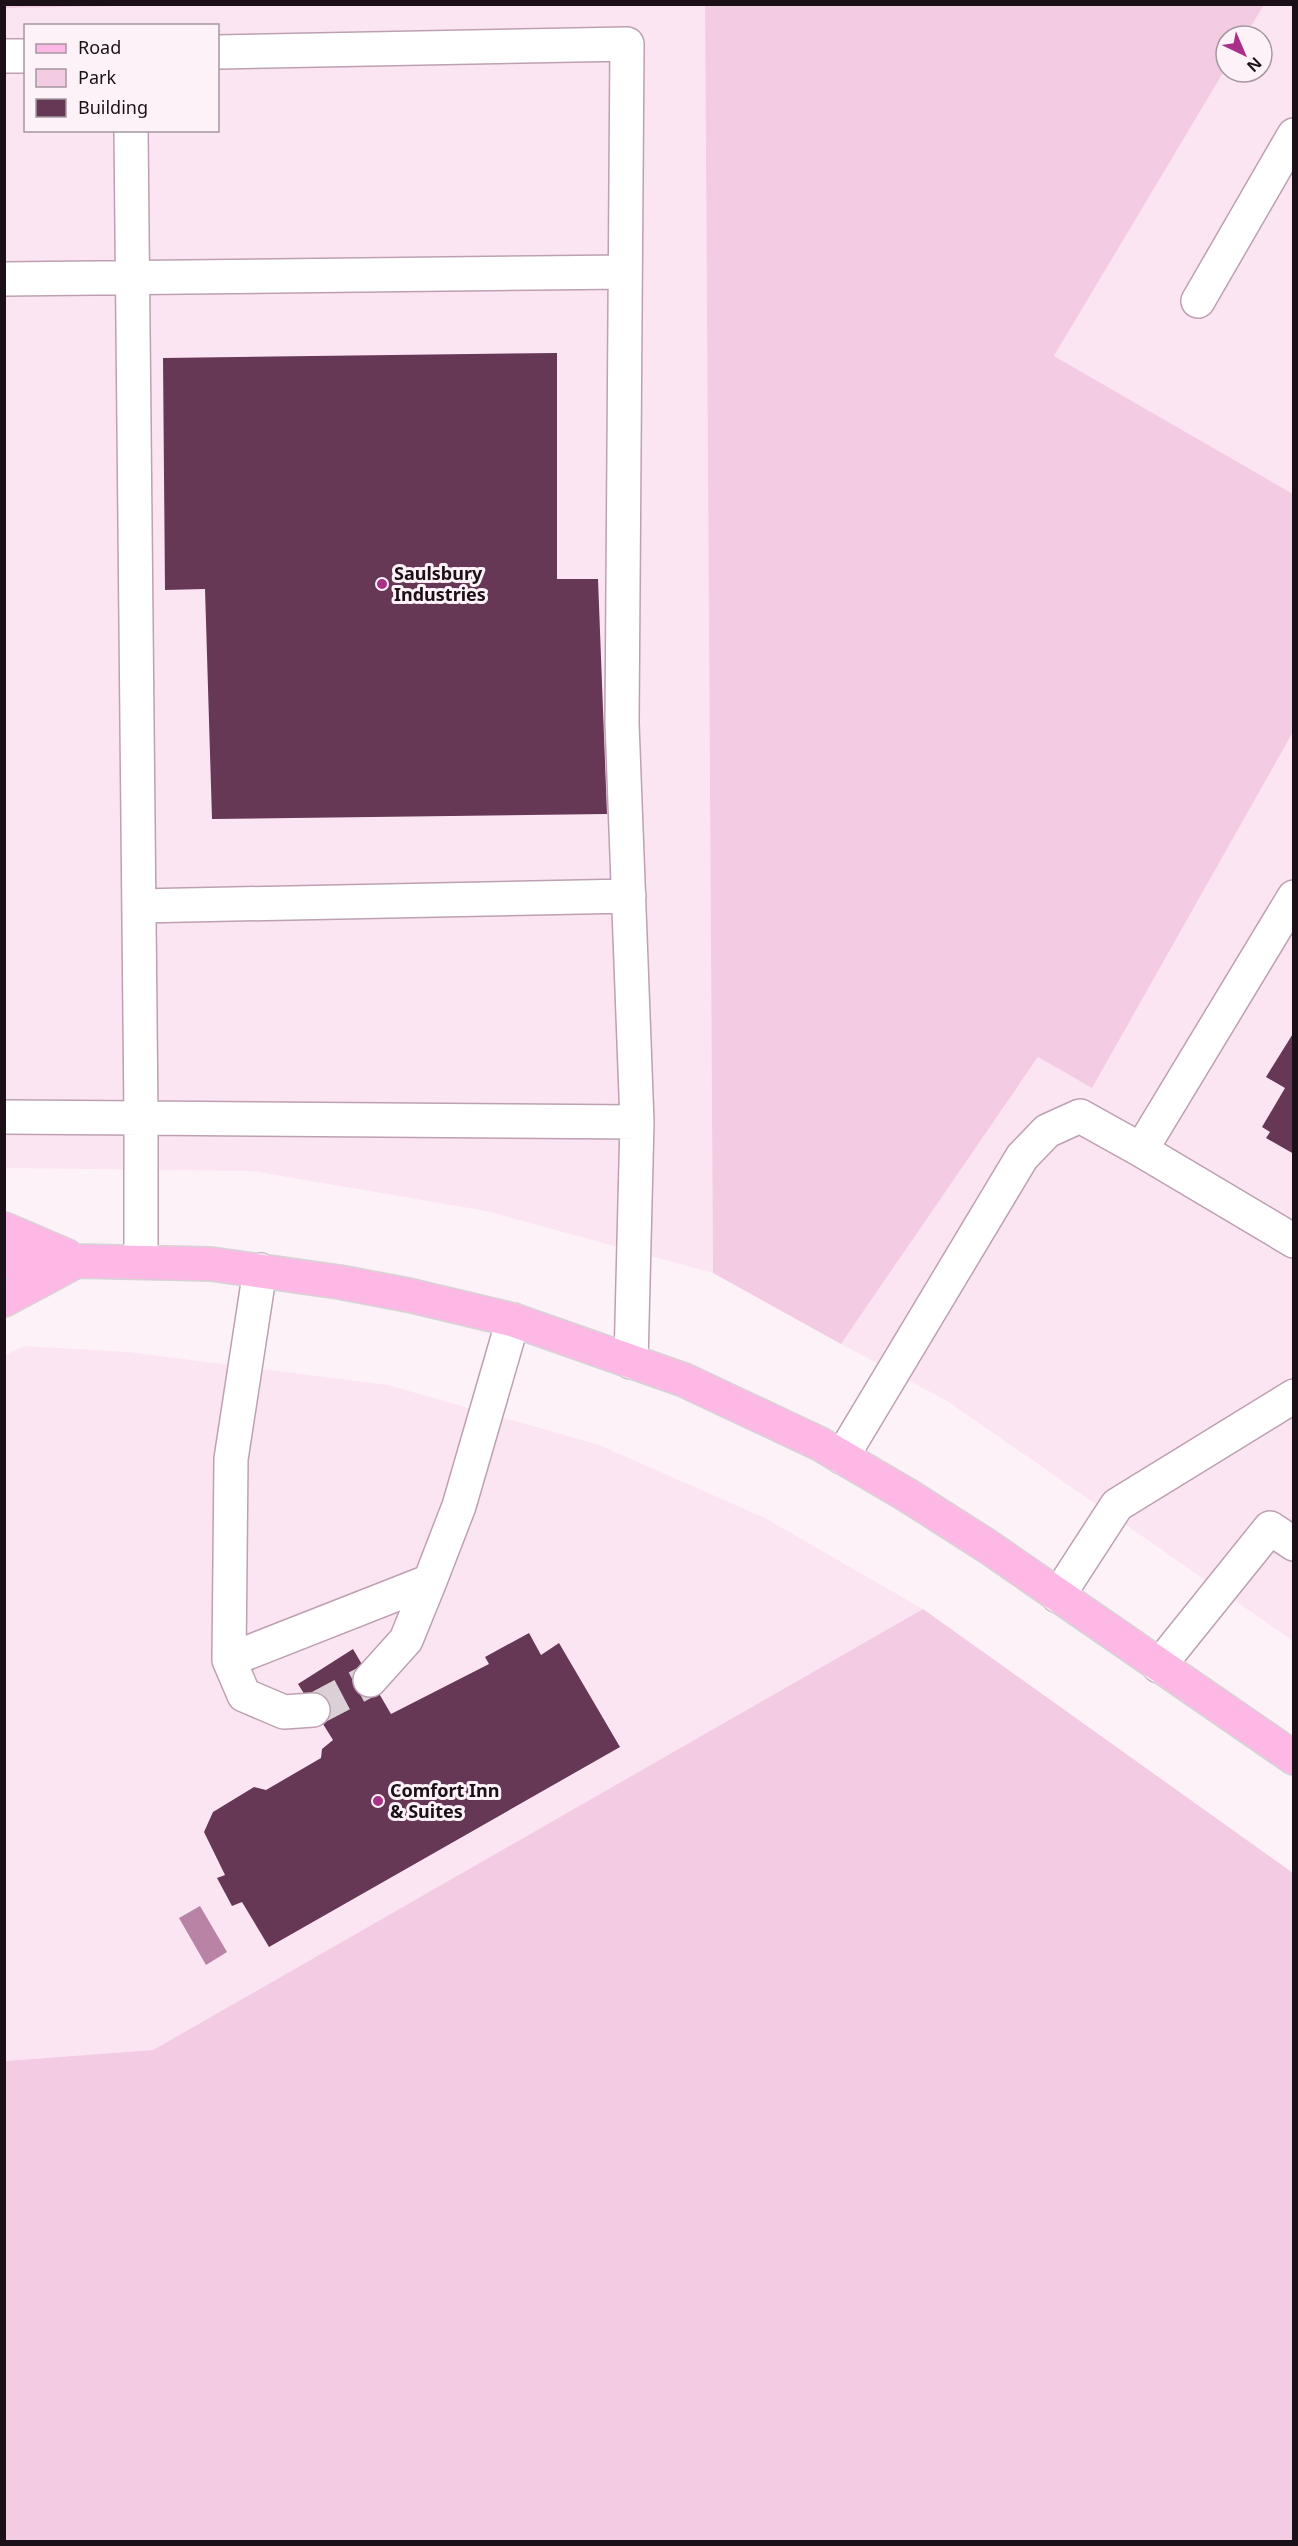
<svg xmlns="http://www.w3.org/2000/svg" width="1298" height="2546" font-family="'Noto Sans',sans-serif">
<style>
.built{fill:#fce5f3;fill-rule:evenodd}
.green{fill:#f3cce4}
.water{fill:#b883a4}
.building{fill:#663856}
.lines{fill:none;stroke-linecap:round;stroke-linejoin:round}
.minor-tunnel{stroke:#dcd0d7;stroke-width:33;stroke-dasharray:33 16;stroke-linecap:butt}
.minor-casing{stroke:#bda0b1;stroke-width:36}
.major-casing{stroke:#d6d4d5;stroke-width:36}
.minor{stroke:#fff;stroke-width:33}
.major{stroke:#feb8e6;stroke-width:33}
.poi-dot{fill:#a83086;stroke:#fef2f9;stroke-width:2}
.labels{text-anchor:middle;stroke-width:6;stroke-linejoin:round;paint-order:stroke}
.poi-label{font-size:18px;font-weight:bold;fill:#1b1017;stroke:#fef2f9;text-anchor:start}
</style>
<rect width="100%" height="100%" fill="#fef2f9"/>
<path class="built" d="M177 4 705 5 713 1273 486 1211 252 1171 5 1168 4 8ZM26 26H218V130H26Z
M1264 5H1293V494L1054 356 1226 68V72H1262V36H1245Z
M1293 732V1641L947 1401 841 1344 1039 1056 1092 1087Z
M25 1346 129 1352 388 1385 599 1445 765 1518 923 1609 153 2050 5 2061V1355Z"/>
<path class="green" d="M5 4H177V5L5 8Z
M705 5H1264L1245 36H1226V68L1054 356 1293 494V732L1092 1088 1038 1057 841 1344 713 1273Z
M923 1609 1293 1873V2541H5V2061L153 2050Z"/>
<path class="water" d="M200 1906 227 1952 206 1965 179 1918Z"/>
<path class="building" d="M557 353V579H598L607 814 212 819 205 589 165 590 163 358Z
M1294 1032V1154L1266 1138 1270 1132 1262 1127 1285 1088 1266 1077Z
M529 1633 541 1655 559 1643 620 1747 269 1947 242 1902 232 1906 217 1878 225 1875 204 1832 213 1812 254 1787 266 1790 321 1758 322 1749 333 1740 298 1684 353 1649 391 1714 489 1664 485 1657Z"/>
<g class="lines">
<path class="minor-tunnel" d="M313 1710 370 1680"/>
<defs>
<path id="minor" d="M218 52 627 44 622 723 637 1122
M4 56H26
M4 279 625 272
M1198 301 1294 135
M139 906 629 896
M4 1117 141 1118 131 130
M1141 1150 1294 1241
M141 1262V1118L637 1122 631 1362
M260 1270 231 1459 229 1660 244 1695 284 1712 313 1710
M842 1457 1022 1157 1047 1131 1080 1116 1141 1150 1294 897
M1058 1596 1117 1505 1294 1396
M229 1660 430 1581
M1159 1666 1270 1528 1294 1544
M370 1680 406 1640 430 1581 459 1506 513 1320"/>
<path id="major" d="M4 1229 67 1256
M4 1262 77 1261 211 1264 339 1282 408 1295 513 1320 684 1380 820 1444 907 1495 987 1546 1294 1758
M4 1300 73 1263"/>
</defs>
<use href="#minor" class="minor-casing"/>
<use href="#major" class="major-casing"/>
<use href="#minor" class="minor"/>
<use href="#major" class="major"/>
</g>
<g class="poi-dot">
<circle cx="382" cy="584" r="6"/>
<circle cx="378" cy="1801" r="6"/>
</g>
<g class="labels">
<g class="poi-label">
<text x="394" y="580">Saulsbury<tspan x="394" dy="21">Industries</tspan></text>
<text x="390" y="1797">Comfort Inn<tspan x="390" dy="21">&amp; Suites</tspan></text>
</g>
</g>
<rect width="1298" height="2546" fill="none" stroke="#1b1017" stroke-width="12"/>
<rect x="24" y="24" width="195" height="108" fill="#fef2f9" stroke="#a3989f" stroke-width="1.5"/>
<rect x="36" y="44" width="30" height="9" fill="#feb8e6" stroke="#a3989f" stroke-width="1.5"/>
<text x="78" y="54" font-size="18" fill="#1b1017">Road</text>
<rect x="36" y="69" width="30" height="18" fill="#f3cce4" stroke="#a3989f" stroke-width="1.5"/>
<text x="78" y="84" font-size="18" fill="#1b1017">Park</text>
<rect x="36" y="99" width="30" height="18" fill="#663856" stroke="#a3989f" stroke-width="1.5"/>
<text x="78" y="114" font-size="18" fill="#1b1017">Building</text>
<g transform="translate(1244 54) rotate(136)"><circle r="28" fill="#fef2f9" stroke="#a3989f" stroke-width="1.5"/>
<path d="M0-4.5L10 22L0 15L-10 22Z" fill="#a83086"/>
<text y="-9" font-size="16" font-weight="bold" text-anchor="middle" fill="#1b1017">N</text>
</g>
</svg>
